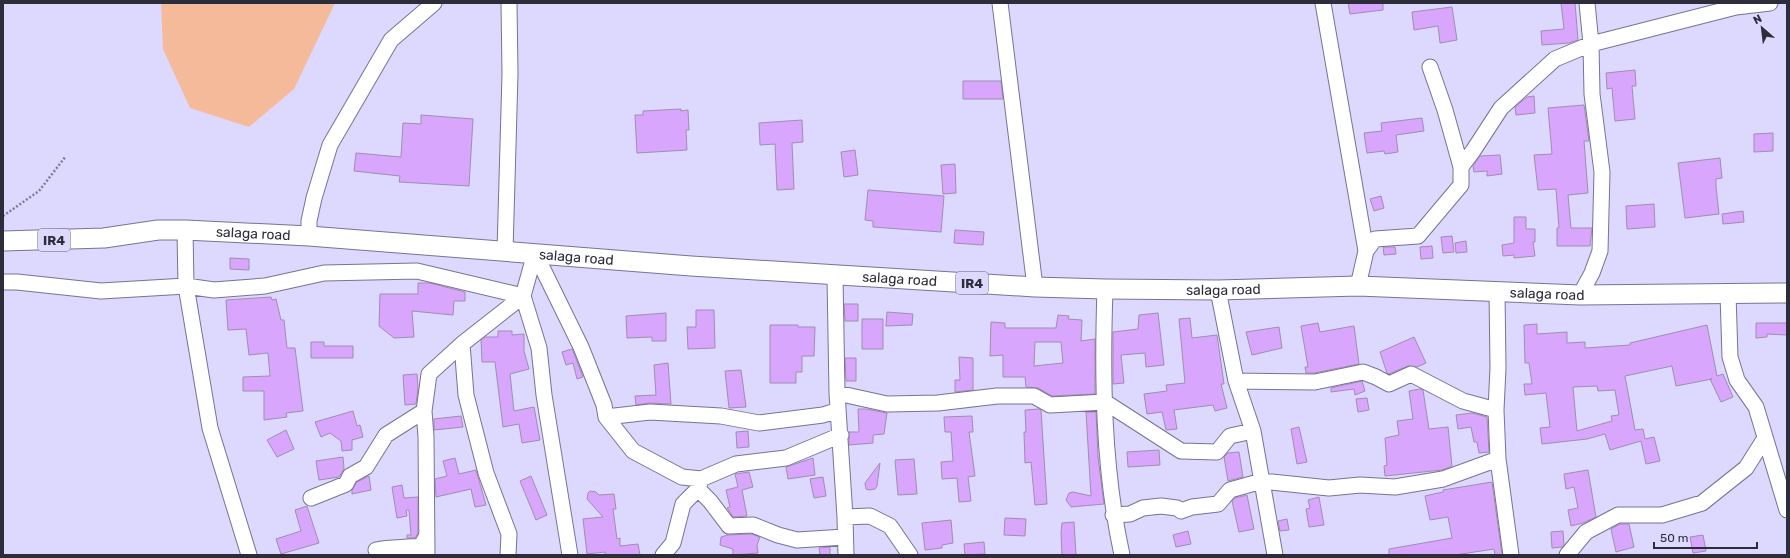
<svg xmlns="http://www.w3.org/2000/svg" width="1790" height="558" font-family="Rubik,sans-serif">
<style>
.green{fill:#f5ba9a}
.building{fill:#d9a6fe;stroke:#a08daf;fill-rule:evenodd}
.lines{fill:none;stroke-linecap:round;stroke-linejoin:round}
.minor-casing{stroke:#777395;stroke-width:17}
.major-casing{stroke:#777395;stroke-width:21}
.path{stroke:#7f7d96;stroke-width:2.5;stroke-dasharray:2 2;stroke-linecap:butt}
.minor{stroke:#fff;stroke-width:15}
.major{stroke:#fff;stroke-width:19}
.labels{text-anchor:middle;stroke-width:3.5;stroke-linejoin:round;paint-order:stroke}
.shield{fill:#dcd8fe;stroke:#626075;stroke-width:1}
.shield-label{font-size:13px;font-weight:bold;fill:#2d2c3a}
.street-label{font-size:14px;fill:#2d2c3a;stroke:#dcd8fe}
</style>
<rect width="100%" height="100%" fill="#dcd8fe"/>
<path class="green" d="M161 3H335L294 89 249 127 190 108 163 49Z"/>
<path class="building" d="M1348 3H1383V10L1350 14Z
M1561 3H1575L1578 40 1569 43 1542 45 1541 31 1564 29Z
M1452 7 1457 40 1440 43 1438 26 1414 30 1412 12Z
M1635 70 1636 86H1632L1635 119 1615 121 1612 88 1607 89 1606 73Z
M963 81H1001L1003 99H963Z
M1534 96 1535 113 1516 115 1515 107 1527 97Z
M1584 105 1589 141H1584L1588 193 1568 195 1571 228H1592L1590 246H1557V228H1559L1556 189 1538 190 1534 155 1552 154 1548 108Z
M681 109V111L688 110 689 130H686L687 150 637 153 635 115H643V111Z
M421 115 473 119 469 186 399 182 400 176 354 171 356 153 401 157 403 123 421 124Z
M1422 118 1424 131 1396 135 1398 152 1385 154 1384 151 1367 153 1364 133 1382 131 1381 123Z
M802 120 803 142 792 143 794 189 777 190 775 144 760 145 759 123Z
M1773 133V151L1754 152V134Z
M855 150 858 175 844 177 841 152Z
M1500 155 1502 174 1487 176V171L1474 172 1473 166 1480 156Z
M1720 158 1722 178 1716 179V186L1719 214 1685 218 1678 163Z
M955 164 956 193 943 194 941 165Z
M868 190 944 196 941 232 873 227V221L865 220Z
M1381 196 1384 208 1374 211 1370 199Z
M1654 204 1655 227 1627 229 1626 206Z
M1743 211 1744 222 1723 224 1722 214Z
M1514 217H1526V229H1535V242H1533L1535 256 1514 258V255L1503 256 1502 245 1514 243Z
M955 230 984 232 983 245 954 243Z
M1452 236 1454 252 1443 253 1441 237Z
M1466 241 1467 252 1456 253 1455 243Z
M1432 246 1433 258 1421 259 1420 247Z
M1383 247H1395L1396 254 1384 255Z
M230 258 249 259V270L230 269Z
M418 283H430L465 292V301H454L453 315 412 311 414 337 394 338 379 326 380 294H418Z
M271 297 272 300 276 299 281 320H284L287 348H295L303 411 286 413 287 417 264 420V391H243V377L270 376 268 353 249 355 246 329 228 330 226 300Z
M844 304H858V321H845Z
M696 310H714L715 348 688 349 687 327H696Z
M887 312 913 314 912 325 886 326Z
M666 313V341H652V337L627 338 626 316Z
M1158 313 1164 365 1146 367 1145 353 1121 355 1124 383 1113 384V332L1138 329 1139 315Z
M1058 315 1069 316 1068 319 1082 320 1081 341 1095 339V394L1052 396 1038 388 1026 387 1025 377H1003V355L990 356 991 322 1005 323V328H1056ZM1035 342H1061L1063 363 1034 366Z
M1190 318 1192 338 1217 335 1224 384H1221L1227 408 1215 411 1213 405 1174 410 1177 429 1166 430 1162 412 1147 414 1144 394 1167 391 1166 385 1185 383 1179 319Z
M862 319H883V349H862Z
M1318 323 1320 332 1354 326 1359 364 1314 373H1306L1305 367H1308L1301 326Z
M1756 323H1787V335L1767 334V337L1756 338Z
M1537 324V334L1567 332V343L1585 342V348L1630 345V343L1707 325 1717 376 1723 374 1733 397 1721 402 1710 379H1712L1676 386 1672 366 1625 376 1635 430 1643 429 1645 439 1654 437 1660 461 1646 464 1641 441 1610 450 1605 434 1587 439 1542 444 1540 428 1550 427 1546 393 1525 395 1524 384H1532L1529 363H1525L1524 325ZM1597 386 1598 391 1615 390 1619 415 1611 416 1612 421 1577 431 1573 387Z
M770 325H798V327H815L814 356H802V372H796V383H770Z
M1279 327 1282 348 1252 355 1246 332Z
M498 331H512V335L524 334V351L529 369 510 374 514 411 534 407 540 440 522 443 519 424 503 427 495 362H482L481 340 485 337H498Z
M1414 337 1426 363 1417 367 1408 366 1389 374 1387 373 1380 352Z
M311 342H324V346H353V358H311Z
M572 349 573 351 583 377 577 379 573 363 566 365 562 352Z
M959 357 973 358V390L955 392V380H960Z
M845 358H856V381H846Z
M668 363 671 404 650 403 636 405 635 396 656 395 654 365Z
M741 370 746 407 729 408 725 371Z
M417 374 418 389 416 404 405 405 403 375Z
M1362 381 1365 391 1355 395 1354 389 1331 392V388Z
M1420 389 1423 390 1429 429 1448 427 1452 466 1442 470 1385 476 1384 466 1387 465 1385 438 1399 435 1397 421 1413 419 1409 391Z
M1367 398 1369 410 1358 412 1356 399Z
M858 409H866L887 413 884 434 873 435V443L849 445V432H859Z
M1039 409 1041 410 1047 504 1035 505 1031 462 1025 463 1024 432H1026L1025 410Z
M353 411 357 426 360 425 363 437 352 440V450L342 451 341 441 330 433 321 437 315 422Z
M1086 412H1096L1098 457 1104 504 1071 507 1066 500 1069 493 1073 492 1091 496Z
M1472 413 1487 417 1489 452 1479 453 1477 442H1474L1471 427 1458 429 1456 415Z
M461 416 463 427 434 430V419Z
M972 416 973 432H969L975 476 968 477 971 501 959 502 957 478 942 479 941 462 953 461 951 432H945L944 417Z
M1299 427 1307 462 1297 464 1291 429Z
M286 430 294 449 277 457 267 440Z
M748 431 749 447 737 448 736 432Z
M1159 450 1160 465 1128 467 1127 452Z
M1239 452 1243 477 1228 481 1224 457 1228 453Z
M343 457 344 469 339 477 319 480 316 461Z
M455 458 459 474 476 470 486 505 475 507 471 489 436 497 435 479 447 476 443 461Z
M813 458 815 475 788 479 786 467Z
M914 459 917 494 898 495 895 460Z
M880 463 877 486 875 489 869 490 866 489 865 483Z
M1588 470 1596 517 1583 523 1571 526 1568 510 1578 508 1574 487 1566 489 1564 474Z
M749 472 753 487 742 490 747 516 733 517 728 509 727 508 730 507 726 490 738 487 735 474Z
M369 476 371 490 352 494V490L357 482Z
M531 476 547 515 536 520 520 481Z
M823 477 826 496 814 498 810 479Z
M1492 482 1502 555H1495L1494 549 1455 555H1389V549L1452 538 1448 517 1430 520 1425 496 1443 492V490Z
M402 485 404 498 418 497V533L415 538H407V535H411L409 510H406L407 516 397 518 392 487Z
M590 491 596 492 599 495 614 494 616 509H613L617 539 620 538V546L638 544 640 555H605V552L587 554 583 519 603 517 587 499 588 493Z
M1247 495 1254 529 1239 532 1232 501 1235 498Z
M1319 497 1324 525 1309 527 1306 509 1310 508 1308 500Z
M307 506 319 543 281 554 276 539 301 531 295 510Z
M1005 518 1026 519 1025 536 1004 535Z
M1287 519 1289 530 1280 531 1278 521Z
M951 520 953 543 942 545V548L925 550 922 523Z
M1074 522 1076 555H1062L1061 533 1062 523Z
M1620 524H1629L1634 547 1616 552 1611 529Z
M1188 531 1191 544 1176 547 1173 535Z
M1563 531 1564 545 1562 547 1552 548 1551 532Z
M751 534 760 537 757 545 758 553 733 555V549L720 545 721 537 728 535Z
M1703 535 1706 551 1693 553 1690 537Z
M984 542 985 554 965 555 964 544Z
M830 547V555H820L819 548Z"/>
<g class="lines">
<defs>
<path id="minor" d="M1000 3 1035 287
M1323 3 1366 251 1358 286
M1430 67 1445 110 1461 167
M185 230 186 286 210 428 249 555
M309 236V221L314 198 330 145 391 40 434 3
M505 251 510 74 509 3
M1366 251 1375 239 1418 236 1461 185V167L1473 151 1501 108 1555 59 1591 44 1736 7 1770 3
M535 253 581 347 604 405 606 417 633 451 682 477 701 479 736 464 786 458 841 435
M835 276 837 393 845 517 846 555
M3 282H17L101 291 186 286 214 290 265 286 324 273 417 271 523 296 539 348 544 395 570 555
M1105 289C1102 378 1103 468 1122 555
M1218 290 1236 381 1253 431 1275 555
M1497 291 1498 368 1496 410 1498 459 1511 555
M1728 294 1730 357 1737 380 1756 407 1787 510
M1580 295 1592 273 1600 251 1602 172 1592 94 1591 44 1587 3
M1236 381 1315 382 1363 372 1376 377 1389 384 1411 374 1463 401 1496 410
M837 393 887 404 938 403 997 396H1034L1050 405 1105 402 1181 451 1217 452 1230 436 1253 431
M606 417 650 412 721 416 759 423 823 415 838 410
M698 489 710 501 729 526 753 525 778 535 797 540 845 537
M311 498 346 484 350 476 366 467 386 435 424 411
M1113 515 1130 514 1143 508 1161 506 1177 508 1181 511 1192 507 1218 504 1230 490 1262 481 1329 488 1360 485 1395 487 1443 479 1498 459
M845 517 870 516 890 526 910 555
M376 550C391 547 405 548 421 546L426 537
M427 555 426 437 424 411 429 374 462 344
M508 555 509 534 486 473 466 395 462 344 523 296 535 253
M663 555 673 543 683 504 698 489 701 479
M1567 555 1586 532 1618 515H1662L1702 503 1746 468 1765 438"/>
<g id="major">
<path id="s1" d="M3 241 104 238 158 230H185L309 236 691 266 1035 287 1105 289 1218 290 1358 286 1580 295 1787 293"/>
</g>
</defs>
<use href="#minor" class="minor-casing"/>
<use href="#major" class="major-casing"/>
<path class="path" d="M3 216 39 191 66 156"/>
<use href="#minor" class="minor"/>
<use href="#major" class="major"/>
</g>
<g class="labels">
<g class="shield">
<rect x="38" y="229" width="32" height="22" rx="3"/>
<rect x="956" y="272" width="32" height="22" rx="3"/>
</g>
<g class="shield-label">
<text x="54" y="245">IR4</text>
<text x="972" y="288">IR4</text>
</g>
<g class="street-label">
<text dy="5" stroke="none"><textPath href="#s1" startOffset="251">salaga road</textPath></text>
<text dy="5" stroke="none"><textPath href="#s1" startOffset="575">salaga road</textPath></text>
<text dy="5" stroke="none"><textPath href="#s1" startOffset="899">salaga road</textPath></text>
<text dy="5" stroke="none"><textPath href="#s1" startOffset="1223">salaga road</textPath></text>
<text dy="5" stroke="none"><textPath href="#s1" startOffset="1547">salaga road</textPath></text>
</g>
</g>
<rect width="1790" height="558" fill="none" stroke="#2d2c3a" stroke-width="8"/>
<g transform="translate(1762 28) rotate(332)" stroke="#dcd8fe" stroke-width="3" paint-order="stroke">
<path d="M0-3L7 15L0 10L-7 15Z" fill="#2d2c3a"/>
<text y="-6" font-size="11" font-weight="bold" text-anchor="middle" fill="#2d2c3a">N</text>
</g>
<path d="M1654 542v6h103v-6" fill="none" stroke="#2d2c3a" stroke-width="2"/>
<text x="1660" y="542" font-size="12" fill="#2d2c3a" stroke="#dcd8fe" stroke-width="3" paint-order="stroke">50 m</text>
</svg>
